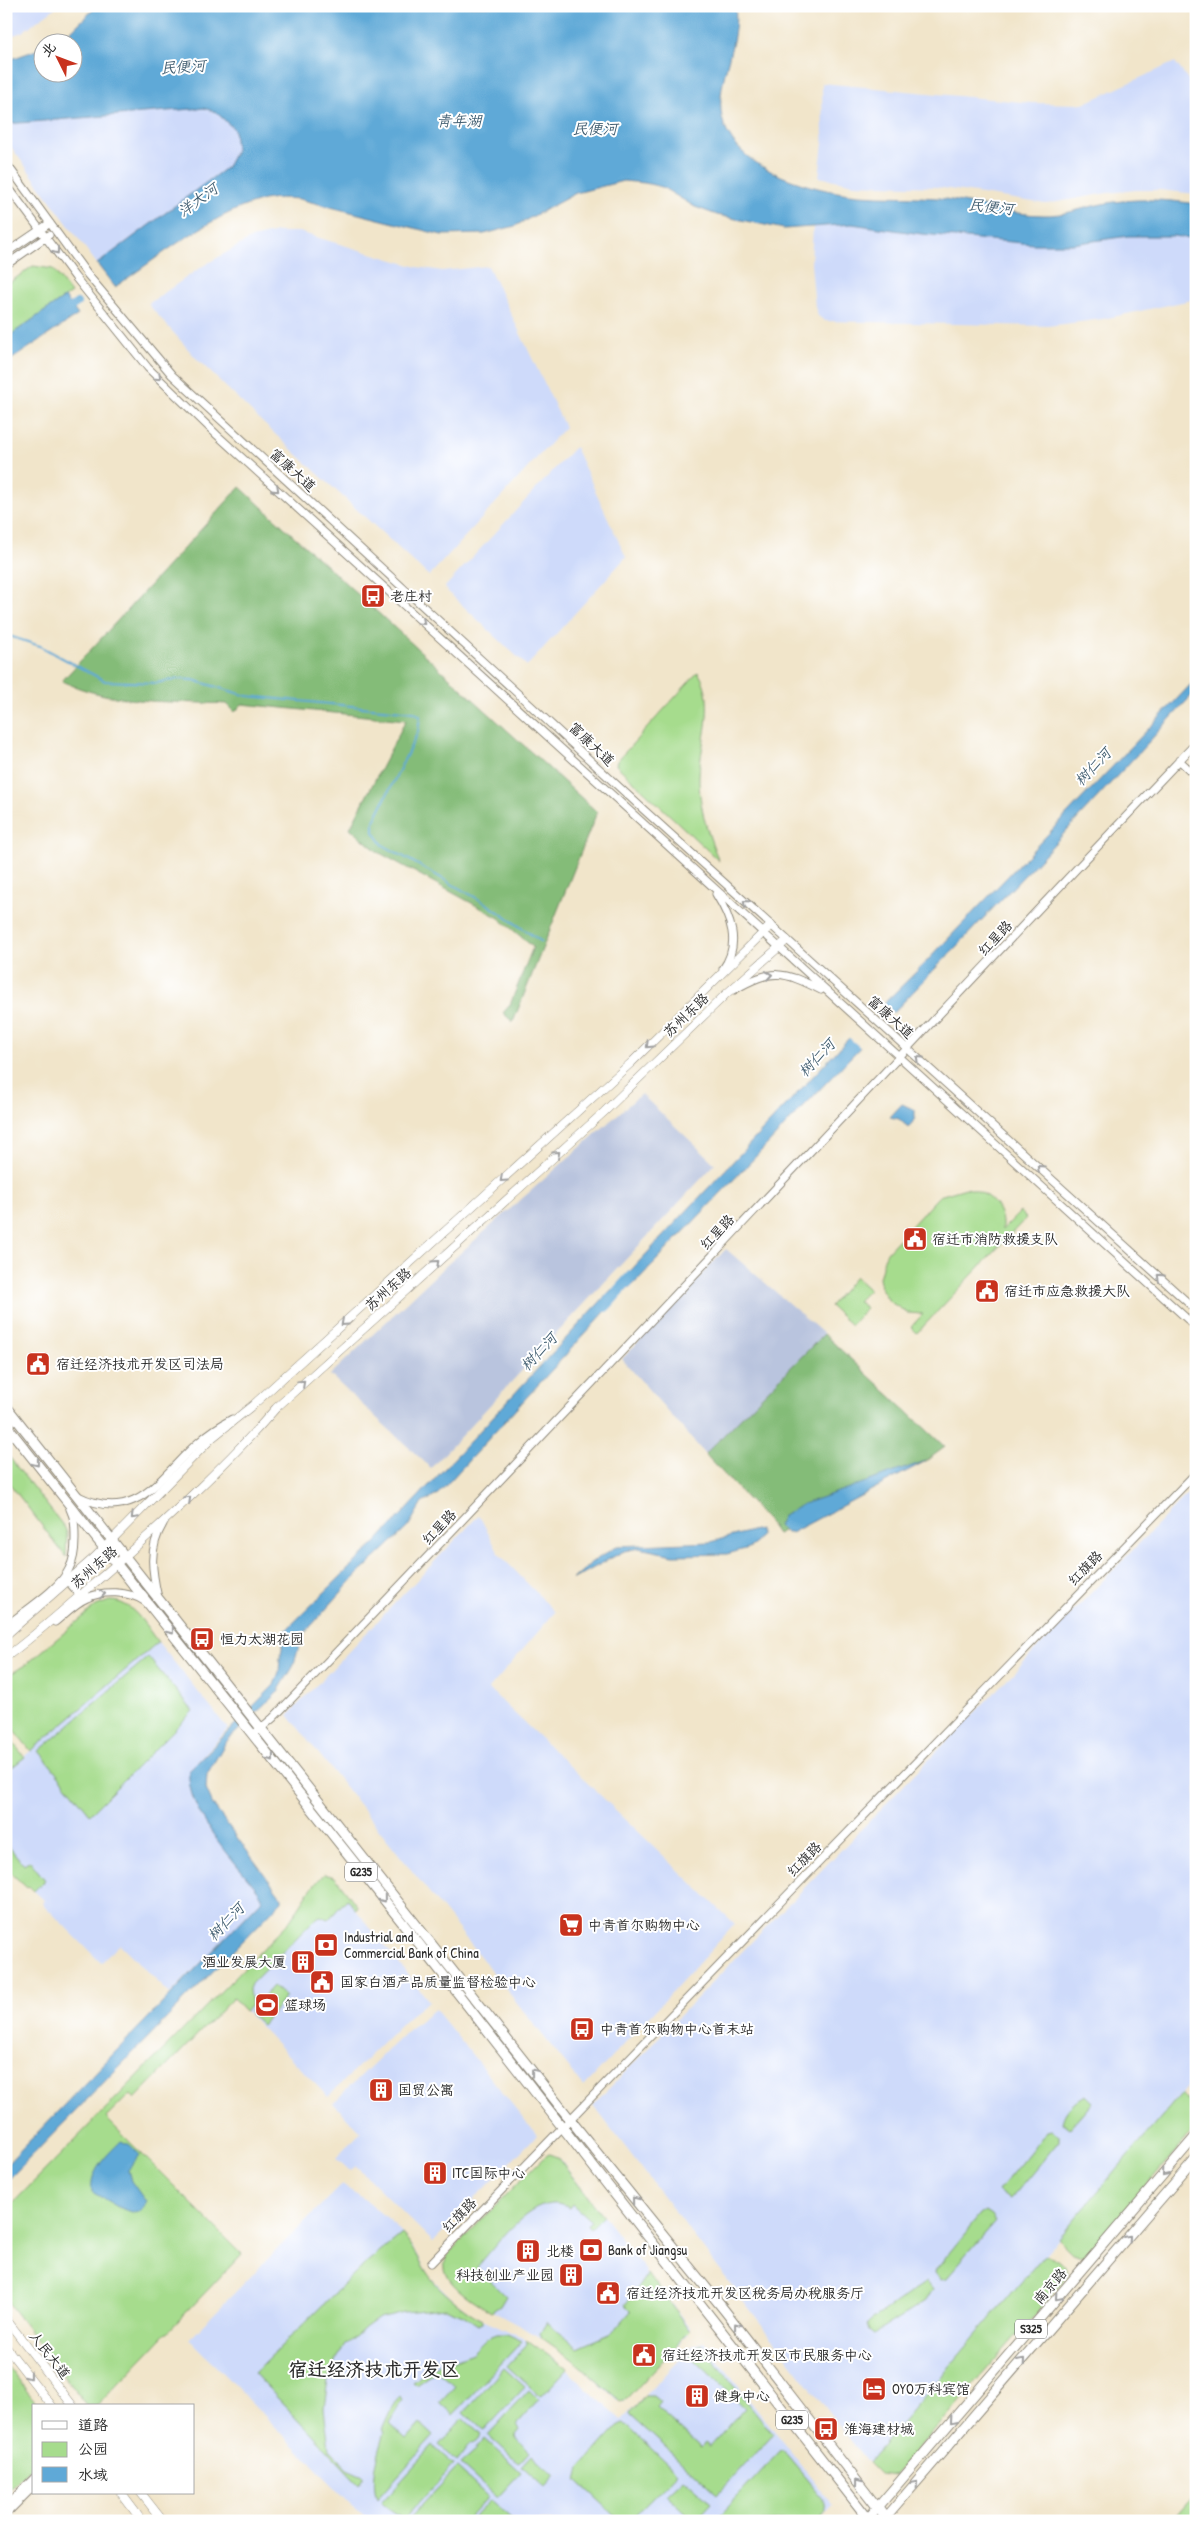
<svg xmlns="http://www.w3.org/2000/svg" width="1202" height="2527" font-family="'Patrick Hand','LXGW WenKai TC',sans-serif">
<style>
.built{fill:#cedafa}
.industrial{fill:#b9c4de}
.green{fill:#a6dc8d;stroke:#68845c}
.forest{fill:#84bc78;stroke:#587452}
.water{fill:#5fa9d7;stroke:#456a81}
.pier{fill:#f1e5ca}
.lines{fill:none;stroke-linecap:round;stroke-linejoin:round}
.stream{stroke:#5fa9d7;stroke-width:2}
.canal{stroke:#5fa9d7;stroke-width:8}
.river{stroke:#5fa9d7;stroke-width:12}
.tertiary-casing{stroke:#8e887a;stroke-width:9}
.secondary-casing{stroke:#8e887a;stroke-width:9}
.primary-casing{stroke:#8e887a;stroke-width:11}
.trunk-casing{stroke:#8e887a;stroke-width:11}
.tertiary{stroke:#fff;stroke-width:7}
.secondary{stroke:#fff;stroke-width:8}
.primary{stroke:#fff;stroke-width:9}
.trunk{stroke:#fff;stroke-width:9}
.oneway{stroke:#a0a0a0}
.labels{text-anchor:middle;stroke-width:4;stroke-linejoin:round;paint-order:stroke}
.shield{fill:#fff;stroke:#6b6b6b;stroke-width:1}
.shield-label{font-size:12px;font-weight:bold;fill:#2b2b2b}
.street-label{font-size:14px;fill:#2b2b2b;stroke:#fff}
.poi-label{font-size:14px;fill:#2b2b2b;stroke:#fff;text-anchor:start}
.water-label{font-size:15px;font-style:italic;fill:#405d70;stroke:#fff}
.district-label{font-size:19px;font-weight:bold;fill:#2b2b2b;stroke:#fff}
</style>
<rect width="100%" height="100%" fill="#fff"/>
<filter id="ink" filterUnits="userSpaceOnUse"><feTurbulence type="fractalNoise" baseFrequency=".02" numOctaves="2"/><feDisplacementMap in="SourceGraphic" scale="10" xChannelSelector="R" yChannelSelector="G"/><feConvolveMatrix kernelMatrix="1 2 1 2 8 2 1 2 1" color-interpolation-filters="sRGB"/></filter>
<filter id="wash" filterUnits="userSpaceOnUse"><feTurbulence type="fractalNoise" baseFrequency=".0096" numOctaves="4" result="noise"/><feDisplacementMap in="SourceGraphic" scale="20" xChannelSelector="R" yChannelSelector="G"/><feGaussianBlur stdDeviation="1.12" result="paint"/><feColorMatrix in="noise" values="0 0 0 0 0 0 0 0 0 0 0 0 0 0 0 0 0 1.4 0 .05"/><feComposite in="paint" operator="in"/></filter>
<g filter="url(#wash)">
<rect width="100%" height="100%" fill="#f1e5ca"/>
<path class="built" d="M6 6H58L22 32 6 38Z
M1175 62 1196 90V194L1160 190H1136L1107 193 1046 204 936 187 855 184 819 177 823 143 822 83 1032 103 1083 104Z
M204 108 216 112 234 129 236 150 227 167 97 264 6 140V124Z
M852 224 1034 244H1072L1128 236H1174L1196 239V299L1103 319 1048 326 825 321 818 316 815 307 811 264 813 226Z
M277 232H299L417 267 442 271 488 266 565 427 429 576 263 423 196 358 148 304 203 266 252 238Z
M575 447 626 557 527 666 444 588Z
M1196 1485V2076L868 2463 593 2105Z
M479 1515 499 1554 555 1612 489 1689 735 1924 584 2087 288 1715Z
M158 1642 228 1729 189 1771 262 1897 261 1901 170 1994 120 1944 101 1963 42 1903 44 1900 34 1891 44 1880 30 1861 24 1865 6 1843V1772Z
M340 1890 429 2001 408 2017 328 2097 233 1998Z
M435 2009 537 2135 433 2242 356 2166 350 2171 336 2158 361 2132 333 2103 408 2030Z
M549 2154 557 2157 561 2161 690 2328 688 2335 624 2401 617 2400 572 2359 542 2338 479 2304 455 2286 446 2272 445 2261 447 2255 542 2159Z
M342 2184 364 2199 397 2227 414 2248 429 2276 455 2301 474 2315 526 2339 557 2361 622 2420 694 2345 704 2342 830 2501 832 2506 819 2521H368L189 2339Z"/>
<path class="industrial" d="M641 1094 715 1164 431 1468 330 1375 441 1270Z
M726 1249 824 1334 705 1454 622 1359Z"/>
<path class="green" d="M33 266 53 269 71 293 6 338V285Z
M698 672C719 704 698 747 699 782 700 810 708 835 719 861L616 765 617 761Z
M966 1188C988 1192 1004 1207 1002 1230L1020 1212 1026 1218 917 1333 911 1327 923 1314 907 1313 889 1301 881 1288 879 1278 884 1259 887 1252 939 1196Z
M855 1277 869 1290 858 1301 866 1308 851 1325 830 1306Z
M6 1453 65 1528 67 1533 66 1557 6 1479Z
M109 1601C133 1600 145 1626 158 1642L31 1751 6 1720V1677L28 1663 96 1606Z
M148 1657 193 1711 90 1814 39 1751Z
M6 1735 25 1757 6 1772Z
M6 1843 24 1865 30 1861 45 1880 34 1891 29 1886 27 1888 6 1868Z
M324 1874 335 1877 358 1907 355 1909 347 1899 329 1919 320 1916 313 1921 251 1984 249 1989 251 2006 245 2011 233 1998 135 2099 130 2094 106 2118 242 2254 97 2406H87L6 2300V2210L290 1921 310 1890Z
M273 1986 286 1997 262 2025 249 2013Z
M1181 2094 1196 2109 1193 2131 1089 2252 1083 2256 1073 2253 1058 2238Z
M1086 2095 1093 2102 1070 2128 1062 2122C1063 2112 1077 2099 1086 2095Z
M1052 2130 1059 2135V2141L1010 2200 998 2191 1047 2131Z
M549 2154 557 2157 603 2216 591 2228 588 2225 591 2221 572 2204 569 2208C535 2188 497 2245 477 2267L506 2296 500 2306 491 2312C473 2300 435 2281 447 2255L542 2159Z
M986 2211 992 2215 996 2221 946 2278 941 2279 935 2272 936 2269 980 2215Z
M402 2234C414 2246 419 2261 428 2274 438 2289 466 2312 483 2320V2323L478 2325 463 2315 445 2308 404 2312 379 2318 366 2327 346 2345 336 2360 328 2380 324 2408 329 2449 347 2469 363 2476V2478L359 2484 254 2373 357 2271Z
M1044 2255C1055 2256 1067 2263 1067 2275L1063 2282 894 2476 879 2474 868 2463Z
M648 2273 690 2331 627 2399 620 2401 572 2359 542 2338 540 2333 547 2322 578 2348 612 2333 631 2311 625 2305Z
M927 2281 933 2289 926 2301 874 2334 869 2330 867 2324 870 2321Z
M497 2334H507L522 2341 453 2415 440 2403 455 2386 437 2370 416 2385 412 2382 442 2362 445 2364 472 2353 487 2338Z
M526 2339 567 2369 541 2397 507 2366 527 2344Z
M701 2344 773 2434 717 2494 630 2415 631 2412 645 2396H653L660 2402 656 2407 701 2448 705 2443 710 2447 745 2408 689 2354Z
M6 2365 39 2406H34V2464L6 2492Z
M504 2368 525 2387 484 2431 464 2412Z
M529 2390 539 2400 516 2425 520 2429 516 2434 518 2441 529 2452 519 2463 488 2435Z
M400 2396 403 2399 389 2423 406 2439 420 2423 434 2436 377 2499C370 2479 379 2451 385 2432L382 2430 390 2412Z
M463 2418 481 2435 473 2444 471 2443 457 2461 439 2445Z
M624 2423 677 2473 630 2521H621L577 2480 580 2468 618 2426Z
M484 2438 521 2472 497 2498 460 2464 477 2449 476 2447Z
M433 2446 454 2465 404 2519 381 2503Z
M782 2449 824 2499 826 2511 819 2521H715Z
M532 2455 555 2476 545 2487 522 2466Z
M457 2468 488 2497 466 2521 408 2520Z
M683 2478 711 2502 694 2520 666 2494Z
M1196 2492V2521H1171Z
M490 2500 513 2520 470 2521Z"/>
<path class="forest" d="M240 487 597 812 513 1022 503 1013 510 1005 533 947 499 918 378 852 350 828 406 720 242 704 235 712 227 704C172 701 112 705 62 681Z
M824 1334 945 1447 926 1461 777 1534 768 1521 705 1454Z"/>
<path class="water" d="M97 6H735C741 46 711 86 724 125 741 172 815 191 859 195 885 197 912 196 938 198 972 202 1009 215 1043 215 1063 216 1082 208 1102 204 1132 198 1165 199 1196 204V239L1174 236H1128L1072 244H1034L922 234 852 224 784 229 717 215 695 207 662 187 645 183 623 181 576 193 515 226 484 234 442 235 299 199C285 198 271 197 257 202 209 216 156 259 115 287L97 264 227 167 236 150 234 129 216 112 204 108 6 124V61L42 48V72H72V42H53L70 32Z
M65 297 78 315 6 363V338Z
M1196 679V691L1042 857 632 1286 624 1291 618 1284 849 1038 924 964Z
M902 1104 915 1110V1118L909 1128 899 1119 890 1117Z
M612 1289 619 1296 616 1300 437 1495 422 1503 408 1527 355 1577 302 1636 293 1667 277 1693 226 1742 207 1774 206 1789 213 1805 282 1898V1901L6 2182V2165L261 1901 262 1897 259 1892C235 1861 185 1811 189 1771L274 1685 279 1672 280 1658 286 1630 377 1541Z
M926 1461 791 1533H786L778 1525 783 1516 803 1504Z
M759 1529 761 1534 754 1545 749 1548 727 1554 673 1555 639 1548 624 1551 572 1580 591 1563 617 1546 710 1542Z
M121 2141 130 2145 140 2155 128 2170 131 2181 146 2202 140 2211 132 2212 118 2207 92 2192C89 2171 107 2155 121 2141Z"/>
<path class="pier" d="M882 1002 895 1015 862 1049 847 1036Z"/>
<g class="lines">
<path class="stream" d="M6 635 40 646 105 681 156 683 178 679 193 680 247 696 414 712 420 716 418 732 374 821V832L383 845 487 904 542 942"/>
<path class="canal" d="M64 312 77 303"/>
<path class="river" d="M605 1306 632 1276"/>
</g>
</g>
<g filter="url(#ink)">
<g class="lines">
<defs>
<path id="tertiary" d="M6 163 87 274 172 375 644 810 1196 1310
M6 184 75 277 148 368 217 435 1196 1327
M6 253 50 223
M6 265 49 235
M1179 760 1196 776
M716 894C731 918 741 944 723 969
M734 990C772 968 783 971 821 990
M78 1496C138 1526 161 1474 200 1441 210 1432 221 1425 232 1419
M68 1581 80 1595
M158 1598C152 1571 148 1549 163 1524
M55 1622C65 1614 75 1603 87 1598 103 1590 129 1591 144 1601
M6 1626C24 1611 60 1589 69 1569 74 1560 75 1549 75 1539 75 1528 75 1519 70 1509
M253 1735 273 1718C584 1396 887 1067 1196 743
M431 2263 1196 1473
M6 2506 34 2478
M6 2514 34 2486"/>
<path id="secondary" d="M6 1635 95 1557 212 1438 253 1405 632 1062 771 925
M6 1657C41 1631 72 1602 105 1574 165 1521 224 1468 276 1408L604 1112 725 995 787 940
M6 2319 73 2406
M6 2347 52 2406
M121 2493 142 2521
M141 2493 163 2521"/>
<path id="primary" d="M866 2521 1196 2136
M883 2521 1196 2158"/>
<path id="trunk" d="M6 1406 581 2133 725 2311 888 2521
M6 1425 413 1936 870 2521"/>
</defs>
<use href="#tertiary" class="tertiary-casing"/>
<use href="#secondary" class="secondary-casing"/>
<use href="#primary" class="primary-casing"/>
<use href="#trunk" class="trunk-casing"/>
<use href="#tertiary" class="tertiary"/>
<use href="#secondary" class="secondary"/>
<use href="#primary" class="primary"/>
<use href="#trunk" class="trunk"/>
</g>
<defs><path id="oneway-chevron" d="M-2-3.5L2.5 0L-2 3.5" fill="none" stroke-width="1.6" stroke-linecap="round" stroke-linejoin="round" transform="scale(1.25)"/></defs>
<g class="oneway">
<use href="#oneway-chevron" transform="translate(56 251) rotate(54)"/>
<use href="#oneway-chevron" transform="translate(158 377) rotate(44)"/>
<use href="#oneway-chevron" transform="translate(276 489) rotate(43)"/>
<use href="#oneway-chevron" transform="translate(422 622) rotate(42)"/>
<use href="#oneway-chevron" transform="translate(746 903) rotate(-138)"/>
<use href="#oneway-chevron" transform="translate(769 975) rotate(-9)"/>
<use href="#oneway-chevron" transform="translate(649 1045) rotate(136)"/>
<use href="#oneway-chevron" transform="translate(919 1059) rotate(-138)"/>
<use href="#oneway-chevron" transform="translate(557 1154) rotate(-42)"/>
<use href="#oneway-chevron" transform="translate(1040 1168) rotate(-138)"/>
<use href="#oneway-chevron" transform="translate(503 1179) rotate(138)"/>
<use href="#oneway-chevron" transform="translate(436 1263) rotate(-42)"/>
<use href="#oneway-chevron" transform="translate(1160 1277) rotate(-137)"/>
<use href="#oneway-chevron" transform="translate(344 1323) rotate(138)"/>
<use href="#oneway-chevron" transform="translate(302 1383) rotate(-43)"/>
<use href="#oneway-chevron" transform="translate(36 1463) rotate(52)"/>
<use href="#oneway-chevron" transform="translate(188 1499) rotate(-44)"/>
<use href="#oneway-chevron" transform="translate(134 1516) rotate(135)"/>
<use href="#oneway-chevron" transform="translate(102 1594) rotate(-6)"/>
<use href="#oneway-chevron" transform="translate(171 1631) rotate(52)"/>
<use href="#oneway-chevron" transform="translate(271 1758) rotate(52)"/>
<use href="#oneway-chevron" transform="translate(383 1899) rotate(51)"/>
<use href="#oneway-chevron" transform="translate(534 2072) rotate(-128)"/>
<use href="#oneway-chevron" transform="translate(1164 2173) rotate(131)"/>
<use href="#oneway-chevron" transform="translate(635 2200) rotate(-129)"/>
<use href="#oneway-chevron" transform="translate(1128 2238) rotate(-49)"/>
<use href="#oneway-chevron" transform="translate(1058 2297) rotate(131)"/>
<use href="#oneway-chevron" transform="translate(737 2326) rotate(-128)"/>
<use href="#oneway-chevron" transform="translate(1022 2361) rotate(-49)"/>
<use href="#oneway-chevron" transform="translate(29 2376) rotate(52)"/>
<use href="#oneway-chevron" transform="translate(953 2420) rotate(131)"/>
<use href="#oneway-chevron" transform="translate(858 2482) rotate(-128)"/>
<use href="#oneway-chevron" transform="translate(915 2484) rotate(-49)"/>
</g>
</g>
<defs>
<symbol id="bus-square" viewBox="-11 -11 22 22"><rect x="-9" y="-9" width="18" height="18" rx="4" fill="#c8321e" stroke="#fff"/><path d="M-5-6H5V4H4V6H2V4H-2V6H-4V4H-5ZM-3.5-4V0h7V-4ZM-3.5 1.2v1.5H-2V1.2ZM2 1.2v1.5H3.5V1.2Z" fill="#fff"/></symbol>
<symbol id="civic-square" viewBox="-11 -11 22 22"><rect x="-9" y="-9" width="18" height="18" rx="4" fill="#c8321e" stroke="#fff"/><path d="M-.6-6.5H3V-4.5H.6V-3L4-1V1h2V6H-6V1h2V-1L-.6-3ZM-1.2 2.5V6h2.4V2.5Z" fill="#fff"/></symbol>
<symbol id="supermarket-square" viewBox="-11 -11 22 22"><rect x="-9" y="-9" width="18" height="18" rx="4" fill="#c8321e" stroke="#fff"/><path d="M-6-5.5h2.5l.6 2H6L4.5 2H-2.5L-4.4-4H-6ZM-1.5 3.2a1.3 1.3 0 1 0 .1 0ZM3 3.2a1.3 1.3 0 1 0 .1 0Z" fill="#fff"/></symbol>
<symbol id="bank-square" viewBox="-11 -11 22 22"><rect x="-9" y="-9" width="18" height="18" rx="4" fill="#c8321e" stroke="#fff"/><path d="M-6-4H6V4H-6ZM0-2.3a2.3 2.3 0 1 0 0 4.6a2.3 2.3 0 1 0 0-4.6Z" fill="#fff"/></symbol>
<symbol id="building-square" viewBox="-11 -11 22 22"><rect x="-9" y="-9" width="18" height="18" rx="4" fill="#c8321e" stroke="#fff"/><path d="M-4-6H4V6H1V3H-1V6H-4ZM-2.5-4.3h1.7v1.8h-1.7ZM.8-4.3h1.7v1.8H.8ZM-2.5-1h1.7V.8h-1.7ZM.8-1h1.7V.8H.8Z" fill="#fff"/></symbol>
<symbol id="stadium-square" viewBox="-11 -11 22 22"><rect x="-9" y="-9" width="18" height="18" rx="4" fill="#c8321e" stroke="#fff"/><path d="M0-5a6.5 5 0 1 0 0 10a6.5 5 0 1 0 0-10ZM-3.5-1.8h7v3.6h-7Z" fill="#fff"/></symbol>
<symbol id="hotel-square" viewBox="-11 -11 22 22"><rect x="-9" y="-9" width="18" height="18" rx="4" fill="#c8321e" stroke="#fff"/><path d="M-6-4.5h1.5V1H6V5H4.5V3h-9V5H-6ZM-4 0a1.8 1.8 0 1 1 3.6 0ZM.5 0V-2.5h3Q6-2.5 6 0Z" fill="#fff"/></symbol>
</defs>
<g fill-rule="evenodd">
<use href="#bus-square" x="359" y="582" width="28" height="28"/>
<use href="#civic-square" x="901" y="1225" width="28" height="28"/>
<use href="#civic-square" x="973" y="1277" width="28" height="28"/>
<use href="#civic-square" x="24" y="1350" width="28" height="28"/>
<use href="#bus-square" x="188" y="1625" width="28" height="28"/>
<use href="#supermarket-square" x="557" y="1911" width="28" height="28"/>
<use href="#bank-square" x="312" y="1931" width="28" height="28"/>
<use href="#building-square" x="289" y="1948" width="28" height="28"/>
<use href="#civic-square" x="308" y="1968" width="28" height="28"/>
<use href="#stadium-square" x="253" y="1991" width="28" height="28"/>
<use href="#bus-square" x="568" y="2015" width="28" height="28"/>
<use href="#building-square" x="367" y="2076" width="28" height="28"/>
<use href="#building-square" x="421" y="2159" width="28" height="28"/>
<use href="#bank-square" x="577" y="2236" width="28" height="28"/>
<use href="#building-square" x="514" y="2237" width="28" height="28"/>
<use href="#building-square" x="557" y="2261" width="28" height="28"/>
<use href="#civic-square" x="594" y="2279" width="28" height="28"/>
<use href="#civic-square" x="630" y="2341" width="28" height="28"/>
<use href="#hotel-square" x="860" y="2375" width="28" height="28"/>
<use href="#building-square" x="683" y="2382" width="28" height="28"/>
<use href="#bus-square" x="812" y="2415" width="28" height="28"/>
</g>
<g class="labels">
<g class="shield">
<rect x="345" y="1862.5" width="32" height="19" rx="4"/>
<rect x="1015" y="2319.5" width="32" height="19" rx="4"/>
<rect x="776" y="2410.5" width="32" height="19" rx="4"/>
</g>
<g class="shield-label">
<text x="361" y="1876">G235</text>
<text x="1031" y="2333">S325</text>
<text x="792" y="2424">G235</text>
</g>
<g class="street-label">
<text transform="translate(293 470) rotate(42)" y="5">富康大道</text>
<text transform="translate(592 744) rotate(43)" y="5">富康大道</text>
<text transform="translate(995 938) rotate(-47)" y="5">红星路</text>
<text transform="translate(686 1015) rotate(-44)" y="5">苏州东路</text>
<text transform="translate(891 1017) rotate(42)" y="5">富康大道</text>
<text transform="translate(717 1232) rotate(-47)" y="5">红星路</text>
<text transform="translate(388 1289) rotate(-42)" y="5">苏州东路</text>
<text transform="translate(439 1527) rotate(-47)" y="5">红星路</text>
<text transform="translate(94 1567) rotate(-41)" y="5">苏州东路</text>
<text transform="translate(1085 1568) rotate(-46)" y="5">红旗路</text>
<text transform="translate(804 1859) rotate(-46)" y="5">红旗路</text>
<text transform="translate(459 2215) rotate(-46)" y="5">红旗路</text>
<text transform="translate(1050 2286) rotate(-49)" y="5">南京路</text>
<text transform="translate(50 2355) rotate(52)" y="5">人民大道</text>
</g>
<g class="poi-label">
<text x="390" y="601">老庄村</text>
<text x="932" y="1244">宿迁市消防救援支队</text>
<text x="1004" y="1296">宿迁市应急救援大队</text>
<text x="56" y="1369">宿迁经济技术开发区司法局</text>
<text x="220" y="1644">恒力太湖花园</text>
<text x="588" y="1930">中青首尔购物中心</text>
<text x="344" y="1942">Industrial and<tspan x="344" dy="16">Commercial Bank of China</tspan></text>
<text x="286" y="1967" text-anchor="end">酒业发展大厦</text>
<text x="340" y="1987">国家白酒产品质量监督检验中心</text>
<text x="284" y="2010">篮球场</text>
<text x="600" y="2034">中青首尔购物中心首末站</text>
<text x="398" y="2095">国贸公寓</text>
<text x="452" y="2178">ITC国际中心</text>
<text x="608" y="2255">Bank of Jiangsu</text>
<text x="546" y="2256">北楼</text>
<text x="554" y="2280" text-anchor="end">科技创业产业园</text>
<text x="626" y="2298">宿迁经济技术开发区税务局办税服务厅</text>
<text x="662" y="2360">宿迁经济技术开发区市民服务中心</text>
<text x="892" y="2394">OYO万科宾馆</text>
<text x="714" y="2401">健身中心</text>
<text x="844" y="2434">淮海建材城</text>
</g>
<g class="water-label">
<text transform="translate(183 67) rotate(-4)" y="5">民便河</text>
<text x="459" y="126">青年湖</text>
<text x="595" y="134">民便河</text>
<text transform="translate(198 200) rotate(-36)" y="5">洋大河</text>
<text transform="translate(991 207) rotate(6)" y="5">民便河</text>
<text transform="translate(1093 767) rotate(-47)" y="5">树仁河</text>
<text transform="translate(817 1058) rotate(-47)" y="5">树仁河</text>
<text transform="translate(539 1352) rotate(-47)" y="5">树仁河</text>
<text transform="translate(226 1922) rotate(-46)" y="5">树仁河</text>
</g>
<g class="district-label">
<text x="374" y="2376">宿迁经济技术开发区</text>
</g>
</g>
<rect width="1202" height="2527" fill="none" stroke="#fff" stroke-width="25"/>
<rect x="32" y="2404" width="162" height="90" fill="#ffffff" stroke="#aaaaaa"/>
<rect x="42" y="2421" width="25" height="8" fill="#ffffff" stroke="#aaaaaa"/>
<text x="78" y="2430" font-size="15" fill="#2b2b2b">道路</text>
<rect x="42" y="2442" width="25" height="15" fill="#a6dc8d" stroke="#aaaaaa"/>
<text x="78" y="2454" font-size="15" fill="#2b2b2b">公园</text>
<rect x="42" y="2467" width="25" height="15" fill="#5fa9d7" stroke="#aaaaaa"/>
<text x="78" y="2480" font-size="15" fill="#2b2b2b">水域</text>
<g transform="translate(58 58) rotate(312)"><circle r="24" fill="#ffffff" stroke="#aaaaaa"/>
<path d="M0-4L9 19L0 12L-9 19Z" fill="#c8321e"/>
<text y="-8" font-size="14" font-weight="bold" text-anchor="middle" fill="#2b2b2b">北</text>
</g>
</svg>
